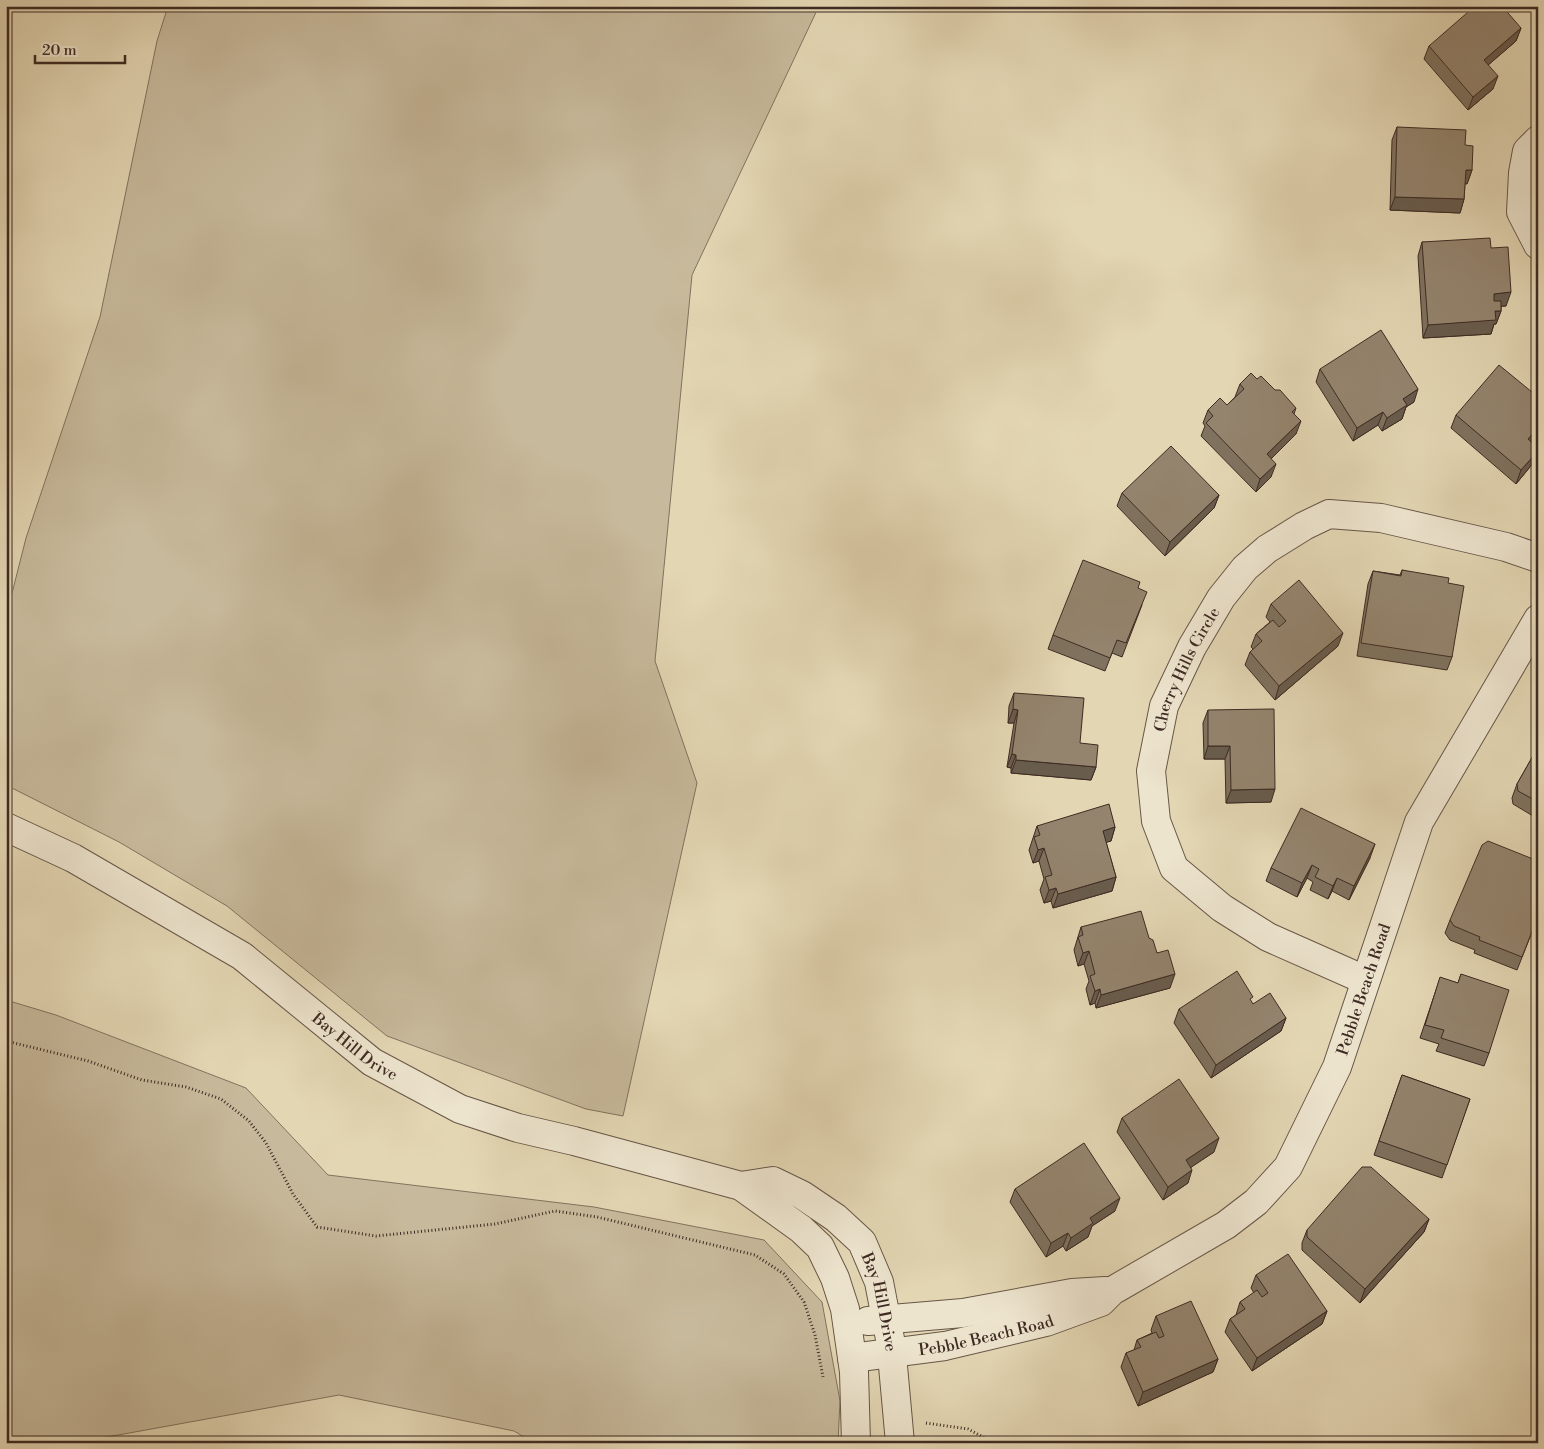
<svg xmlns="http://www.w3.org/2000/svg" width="1544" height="1449" font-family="'Libre Bodoni',serif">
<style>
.green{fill:#c7b99b;stroke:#82725f}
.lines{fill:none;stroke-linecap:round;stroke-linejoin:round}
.minor-casing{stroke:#675647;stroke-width:30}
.path{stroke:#3e2b23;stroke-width:3;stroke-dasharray:1 2.5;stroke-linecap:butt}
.minor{stroke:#ede4ce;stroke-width:28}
.wall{fill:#7f725f;stroke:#3e2b23}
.shaded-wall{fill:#685c4d;stroke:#3e2b23}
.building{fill:#94846e;stroke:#3e2b23}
.labels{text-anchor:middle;stroke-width:5;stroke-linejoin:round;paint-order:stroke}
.street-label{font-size:16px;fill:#3e2b23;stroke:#ede4ce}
</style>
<rect width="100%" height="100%" fill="#e3d6b3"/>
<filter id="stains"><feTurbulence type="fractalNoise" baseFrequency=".004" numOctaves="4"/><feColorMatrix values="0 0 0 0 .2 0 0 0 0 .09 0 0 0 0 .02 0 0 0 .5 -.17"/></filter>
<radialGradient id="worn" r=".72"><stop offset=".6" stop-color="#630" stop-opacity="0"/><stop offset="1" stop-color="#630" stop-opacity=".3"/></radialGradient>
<path class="green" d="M168 6H819L692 275 655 661 697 783 623 1116 586 1109 387 1036 227 906 119 842 6 785V617L26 538 100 317 157 41Z
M6 1000 56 1015 246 1088 328 1175 594 1207 764 1240 822 1302 840 1401 838 1443H534L514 1431 339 1395 74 1443H6Z"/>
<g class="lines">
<defs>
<g id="minor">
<path d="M1538 140 1527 151 1523 173 1521 212 1538 245"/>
<path id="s1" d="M6 827 73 858 242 956 372 1062 460 1109 518 1128 574 1141 741 1186 801 1229 820 1247 835 1278 845 1309 854 1372 856 1443"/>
<path id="s2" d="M1365 980 1268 937 1222 908 1174 868 1156 821 1151 771 1164 706 1192 647 1221 598 1245 568 1267 549 1304 526 1329 514 1381 518 1506 547 1538 558"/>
<path id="s3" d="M741 1186 773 1181 802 1195 836 1218 862 1242 879 1282 891 1344 900 1443"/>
<path d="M868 1321 963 1313 1072 1293 1105 1291"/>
<path id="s4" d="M852 1358 945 1346 1046 1322 1101 1302 1112 1291 1226 1225 1256 1202 1288 1167 1337 1067 1419 822 1538 619"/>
</g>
</defs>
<use href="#minor" class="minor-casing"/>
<path class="path" d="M6 1041 88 1061 142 1080 186 1087 221 1099 249 1121 266 1143 293 1194 317 1227 376 1236 495 1224 555 1211 597 1217 755 1255 784 1274 804 1302 815 1335 823 1377
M926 1423 968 1429 994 1443"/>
<use href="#minor" class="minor"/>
</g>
<path class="wall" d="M1521 28 1516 41 1488 65 1493 89 1468 110 1424 59 1429 46Z
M1397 127 1465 145 1472 170 1467 184 1465 183 1464 199 1460 213 1390 210 1392 140Z
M1422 242 1491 248 1506 306H1501V311L1496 324H1494L1491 334 1423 338 1418 256Z
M1320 369 1414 402 1406 407 1402 419 1382 431 1378 425 1353 441 1316 382Z
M1257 379 1275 390 1296 408 1294 414 1296 434 1271 459V477L1256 492 1201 436 1205 426 1203 423 1208 410 1227 405 1235 397 1240 384Z
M1538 397V435L1531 443 1538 448V453L1534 462 1516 484 1451 428 1456 415Z
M1122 493 1219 495 1214 508 1165 556 1117 506Z
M1402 570 1448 583 1452 657 1447 670 1357 656 1368 584 1373 571 1400 575Z
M1138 588 1142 605 1122 657 1112 653 1105 671 1048 649 1053 635Z
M1271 604 1338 646 1275 700 1245 665 1250 652 1253 649 1251 647 1256 634 1270 622 1266 617Z
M1014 693 1080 743 1096 767 1091 780 1011 773V768L1007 767 1014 723H1008L1009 706Z
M1208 710 1271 802 1226 803 1225 759H1204L1203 723Z
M1538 747V819L1513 804 1512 798 1517 784Z
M1037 826 1115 827 1111 841 1106 842 1116 877 1112 891 1053 908 1051 901 1044 903 1040 890 1044 879 1039 861 1033 863 1029 850Z
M1370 858 1349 900 1332 891 1328 899 1310 890 1313 882 1307 878 1297 897 1266 881 1271 868Z
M1538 861V917L1517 970 1474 953 1475 950 1450 940 1445 933 1450 920Z
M1081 927 1149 938 1157 953 1170 988 1096 1008 1095 1003 1090 1005 1086 989 1089 981 1084 964 1078 966 1074 950Z
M1461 974 1489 1053 1484 1066 1436 1051 1439 1044 1420 1038 1440 978 1458 983Z
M1251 1002 1253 1004 1286 1018 1281 1031 1211 1078 1174 1023 1179 1009Z
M1402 1075 1470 1099 1442 1178 1374 1155Z
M1122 1118 1214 1152 1191 1167 1188 1183 1163 1200 1117 1132Z
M1015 1189 1115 1211 1092 1226 1088 1237 1066 1251 1063 1246 1046 1257 1010 1202Z
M1429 1219 1424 1232 1360 1303 1302 1250V1243L1307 1230Z
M1256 1275 1327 1311 1322 1324 1252 1371 1225 1332 1230 1319 1236 1315 1240 1302 1254 1293 1251 1288Z
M1156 1316 1218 1359 1213 1372 1138 1406 1121 1367 1126 1353 1134 1350 1137 1340 1152 1333 1151 1330Z"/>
<path class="shaded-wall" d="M1521 28 1516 41 1479 73 1484 60Z
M1498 76 1493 89 1468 110 1473 97Z
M1466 170H1472L1467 184 1461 183Z
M1395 197 1464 199 1460 213 1390 210Z
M1511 292 1506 306 1489 307 1494 294Z
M1495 311H1501L1496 324H1494L1491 334 1423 338 1428 325Z
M1418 389 1414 402 1406 407 1402 419 1382 431 1387 418 1403 399Z
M1383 412 1378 425 1353 441 1357 428Z
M1301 421 1296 434 1262 468 1267 454Z
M1538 428V435L1523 453 1528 439Z
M1538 451 1534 462 1516 484 1521 470Z
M1276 464 1271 477 1256 492 1260 479Z
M1219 495 1214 508 1165 556 1170 542Z
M1343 633 1338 646 1275 700 1279 686Z
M1013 709 1018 710 1014 723H1008Z
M1208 746H1230L1225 759H1204Z
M1012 754 1016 755 1011 768 1007 767Z
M1016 760 1096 767 1091 780 1011 773Z
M1275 789 1271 802 1226 803 1231 790Z
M1115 827 1111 841 1098 845 1103 831Z
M1375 844 1370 858 1349 900 1354 886Z
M1044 848 1039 861 1033 863 1038 850Z
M1312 865 1307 878 1297 897 1302 883Z
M1116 877 1112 891 1053 908 1058 894Z
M1337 878 1332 891 1328 899 1333 886Z
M1056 888 1051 901 1044 903 1049 890Z
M1089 951 1084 964 1078 966 1083 953Z
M1175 974 1170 988 1096 1008 1101 995Z
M1100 989 1095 1003 1090 1005 1095 991Z
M1286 1018 1281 1031 1211 1078 1216 1065Z
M1219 1138 1214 1152 1181 1174 1186 1160Z
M1192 1170 1188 1183 1163 1200 1168 1187Z
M1120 1198 1115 1211 1092 1226 1088 1237 1066 1251 1071 1238 1090 1218Z
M1429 1219 1424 1232 1360 1303 1365 1289Z
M1068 1233 1063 1246 1046 1257 1051 1243Z
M1327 1311 1322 1324 1252 1371 1257 1358Z
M1218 1359 1213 1372 1138 1406 1143 1392Z"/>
<path class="building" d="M1475 6H1502L1521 28 1484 60 1498 76 1473 97 1429 46Z
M1397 127 1466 130 1465 145 1473 146 1472 170H1466L1464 199 1395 197Z
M1490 238 1491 248 1508 247 1511 292 1494 294V301H1501V311H1495L1496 320 1428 325 1422 242Z
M1381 330 1418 389 1403 399 1407 405 1387 418 1383 412 1357 428 1320 369Z
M1499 365 1538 397V428L1528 439 1538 448V451L1521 470 1456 415Z
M1251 373 1257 379 1261 376 1275 390H1280L1296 408 1292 412 1301 421 1267 454 1276 464 1260 479 1206 423 1213 416 1208 410 1220 398 1227 405 1244 389 1240 384Z
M1171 446 1219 495 1170 542 1122 493Z
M1083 560 1140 582 1138 588 1147 592 1126 643 1117 640 1110 658 1053 635Z
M1402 570 1449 578 1448 583 1464 586 1452 657 1361 643 1373 571 1401 576Z
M1299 580 1343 633 1279 686 1250 652 1262 641 1256 634 1273 620 1279 627 1286 621 1271 604Z
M1014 693 1084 698 1080 743 1098 745 1096 767 1016 760V755L1012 754 1018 710 1013 709Z
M1274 709 1275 789 1231 790 1230 746H1208V710Z
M1538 747V802L1518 791 1517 784Z
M1109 804 1115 827 1103 831 1116 877 1058 894 1056 888 1049 890 1045 877 1052 875 1044 848 1038 850 1034 837 1040 835 1037 826Z
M1301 808 1375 844 1354 886 1337 878 1333 886 1315 877 1319 869 1312 865 1302 883 1271 868Z
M1488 841 1538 861V916L1522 957 1479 940 1480 937 1454 926 1450 920 1482 845Z
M1141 911 1149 938 1153 940 1157 953 1168 950 1175 974 1101 995 1100 989 1095 991 1090 976 1095 974 1089 951 1083 953 1078 937 1083 935 1081 927Z
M1237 971 1253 997 1250 999 1253 1004 1270 993 1286 1018 1216 1065 1179 1009Z
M1461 974 1509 990 1489 1053 1441 1038 1444 1030 1425 1025 1440 977 1458 983Z
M1402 1075 1470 1099 1447 1165 1379 1141Z
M1179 1079 1219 1138 1186 1160 1192 1170 1168 1187 1122 1118Z
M1084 1143 1120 1198 1090 1218 1093 1223 1071 1238 1068 1233 1051 1243 1015 1189Z
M1362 1167H1371L1429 1219 1365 1289 1307 1237V1230Z
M1288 1254 1327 1311 1257 1358 1230 1319 1245 1309 1240 1302 1257 1290 1262 1297 1268 1293 1256 1275Z
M1191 1301 1218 1359 1143 1392 1126 1353 1141 1347 1137 1340 1156 1332 1159 1338 1164 1336 1156 1316Z"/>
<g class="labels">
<g class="street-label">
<text dy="6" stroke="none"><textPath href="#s2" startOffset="432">Cherry Hills Circle</textPath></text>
<text dy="6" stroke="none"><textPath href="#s4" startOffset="682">Pebble Beach Road</textPath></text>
<text dy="6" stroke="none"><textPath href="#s1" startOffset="414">Bay Hill Drive</textPath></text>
<text dy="6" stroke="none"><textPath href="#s3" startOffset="204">Bay Hill Drive</textPath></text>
<text dy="6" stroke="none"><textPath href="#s4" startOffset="136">Pebble Beach Road</textPath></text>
</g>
</g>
<rect width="1544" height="1449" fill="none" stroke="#e3d6b3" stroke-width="25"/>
<rect x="8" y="8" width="1529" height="1434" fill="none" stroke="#3e2b23" stroke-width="2.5"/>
<rect x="12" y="12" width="1519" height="1424" fill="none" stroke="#3e2b23"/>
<path d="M35 55v8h90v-8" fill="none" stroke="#3e2b23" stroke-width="2.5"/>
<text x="42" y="55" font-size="15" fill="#3e2b23" stroke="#ede4ce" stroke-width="4" paint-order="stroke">20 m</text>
<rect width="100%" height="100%" filter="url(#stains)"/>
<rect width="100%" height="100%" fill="url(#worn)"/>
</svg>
